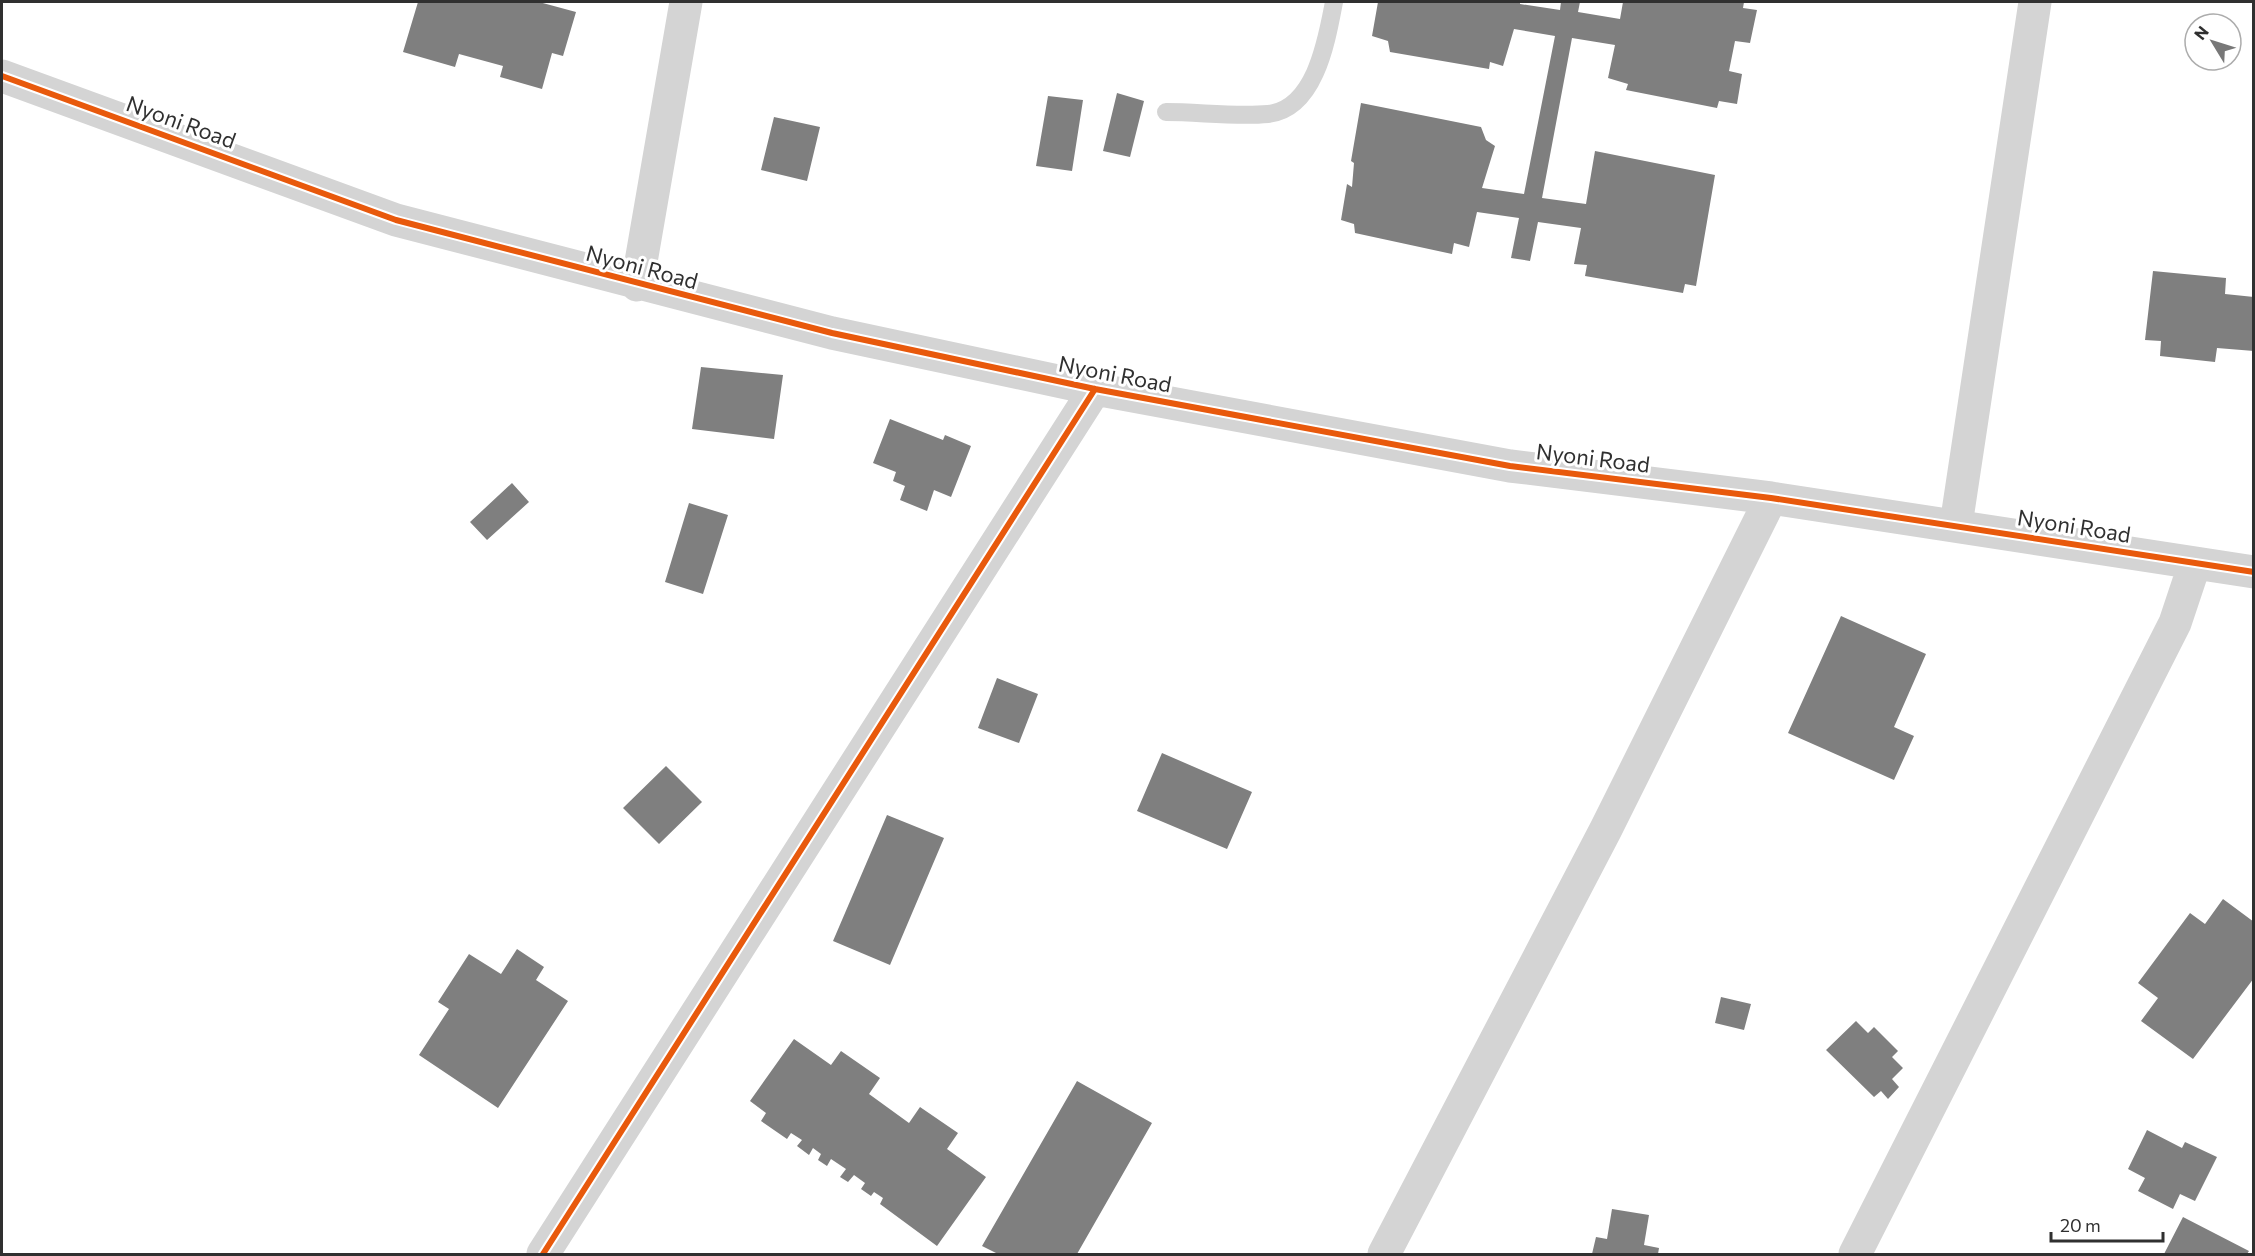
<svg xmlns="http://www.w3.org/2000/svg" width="2255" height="1256" font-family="Commissioner,sans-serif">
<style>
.building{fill:#7f7f7f}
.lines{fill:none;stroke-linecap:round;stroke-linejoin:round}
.service{stroke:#d4d4d4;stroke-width:18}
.minor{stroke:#d4d4d4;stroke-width:33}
.cycleway-casing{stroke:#fff;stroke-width:10}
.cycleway{stroke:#e8590c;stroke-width:6}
.labels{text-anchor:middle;stroke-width:6;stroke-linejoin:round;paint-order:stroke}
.street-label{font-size:22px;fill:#303030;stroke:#fff}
</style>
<rect width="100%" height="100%" fill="#fff"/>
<path class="building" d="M418 2H539L576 12 563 56 552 53 542 89 500 77 503 66 459 54 455 67 403 52Z
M1378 2H1520V4L1560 10 1561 2H1580L1578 12 1620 19 1623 2H1744L1743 8 1757 10 1750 43 1735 41 1729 71 1742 74 1737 104 1719 101 1717 108 1626 90 1628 84 1608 78 1615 45 1572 38 1542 198 1586 204 1595 151 1715 175 1696 286 1685 284 1683 293 1585 276 1587 265 1574 264 1581 228 1538 222 1530 261 1511 258 1519 218 1477 212 1469 247 1454 243 1452 254 1355 233 1354 224 1341 220 1347 184 1352 187 1354 163 1351 161 1361 103 1481 127 1486 140 1495 146 1482 188 1524 194 1555 36 1514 29 1503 66 1490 62 1489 69 1390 52 1388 41 1372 36Z
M1117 93 1144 101 1130 157 1103 151Z
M1048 96 1083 100 1072 171 1036 166Z
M774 117 820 127 807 181 761 170Z
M2153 271 2226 278 2225 294 2254 297V351L2217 348 2215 362 2160 356 2161 341 2145 340Z
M701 367 783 375 774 439 692 429Z
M890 419 943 440 945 435 971 446 951 497 934 490 927 511 900 500 905 486 893 481 896 472 873 463Z
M512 483 529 502 487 540 470 522Z
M689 503 728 515 703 594 665 582Z
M1841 616 1926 654 1894 727 1914 736 1894 780 1788 733Z
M997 678 1038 694 1019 743 978 728Z
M1162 753 1252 792 1227 849 1137 811Z
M666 766 702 802 659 844 623 808Z
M887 815 944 838 890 965 833 941Z
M2223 899 2254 922V978L2193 1059 2141 1021 2158 998 2138 983 2190 913 2205 924Z
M517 949 544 967 536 980 568 1001 498 1108 419 1055 449 1009 438 1002 469 954 501 974Z
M1721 997 1751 1004 1744 1030 1715 1023Z
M1856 1021 1868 1033 1874 1027 1898 1051 1892 1057 1903 1068 1892 1079 1899 1087 1888 1099 1881 1091 1874 1097 1826 1050Z
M794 1039 831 1065 841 1051 880 1078 869 1094 909 1123 920 1107 958 1133 947 1149 986 1177 937 1246 880 1204 883 1198 874 1192 871 1196 861 1189 865 1183 854 1175 848 1182 840 1177 846 1169 831 1159 827 1166 818 1160 821 1154 813 1148 809 1155 797 1146 802 1140 791 1133 787 1139 761 1121 766 1113 750 1101Z
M1077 1081 1152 1123 1077 1254H998L982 1246Z
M2147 1130 2182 1148 2185 1142 2217 1157 2195 1201 2180 1194 2173 1209 2138 1191 2145 1178 2128 1169Z
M1612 1209 1649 1215 1644 1245 1659 1248 1658 1254H1592L1596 1237 1607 1239Z
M2183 1217 2249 1251 2247 1254H2164Z"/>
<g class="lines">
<path class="service" d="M1166 112C1199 112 1235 117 1268 114 1316 109 1327 38 1334 2"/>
<path class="minor" d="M2 76 396 220 832 333 1095 389 1510 466 1771 498 2254 572
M637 285 686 2
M1956 525 2035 2
M543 1254 1095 389
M1384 1254 1606 829 1771 498
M1855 1254 2175 623 2195 563"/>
<defs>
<path id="cycleway" d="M2 76 396 220 832 333 1095 389 1510 466 1771 498 2254 572
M543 1254 1095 389"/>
</defs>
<use href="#cycleway" class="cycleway-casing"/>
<use href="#cycleway" class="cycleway"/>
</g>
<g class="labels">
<g class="street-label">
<text transform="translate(181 122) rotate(20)" y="8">Nyoni Road</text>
<text transform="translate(642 267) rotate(15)" y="8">Nyoni Road</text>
<text transform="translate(1115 374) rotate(11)" y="8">Nyoni Road</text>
<text transform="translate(1593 458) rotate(7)" y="8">Nyoni Road</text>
<text transform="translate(2074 526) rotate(9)" y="8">Nyoni Road</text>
</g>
</g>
<rect width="2255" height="1256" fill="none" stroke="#303030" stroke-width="6"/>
<g transform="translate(2213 42) rotate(308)"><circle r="28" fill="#ffffff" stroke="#acacac" stroke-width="1.5"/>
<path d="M0-4.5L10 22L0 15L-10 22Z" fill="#787878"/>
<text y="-9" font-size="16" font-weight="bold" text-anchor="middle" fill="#303030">N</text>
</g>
<path d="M2051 1232v9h112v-9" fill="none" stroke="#303030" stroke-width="3"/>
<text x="2060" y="1232" font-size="18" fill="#303030" stroke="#ffffff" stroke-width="4.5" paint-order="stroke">20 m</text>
</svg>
